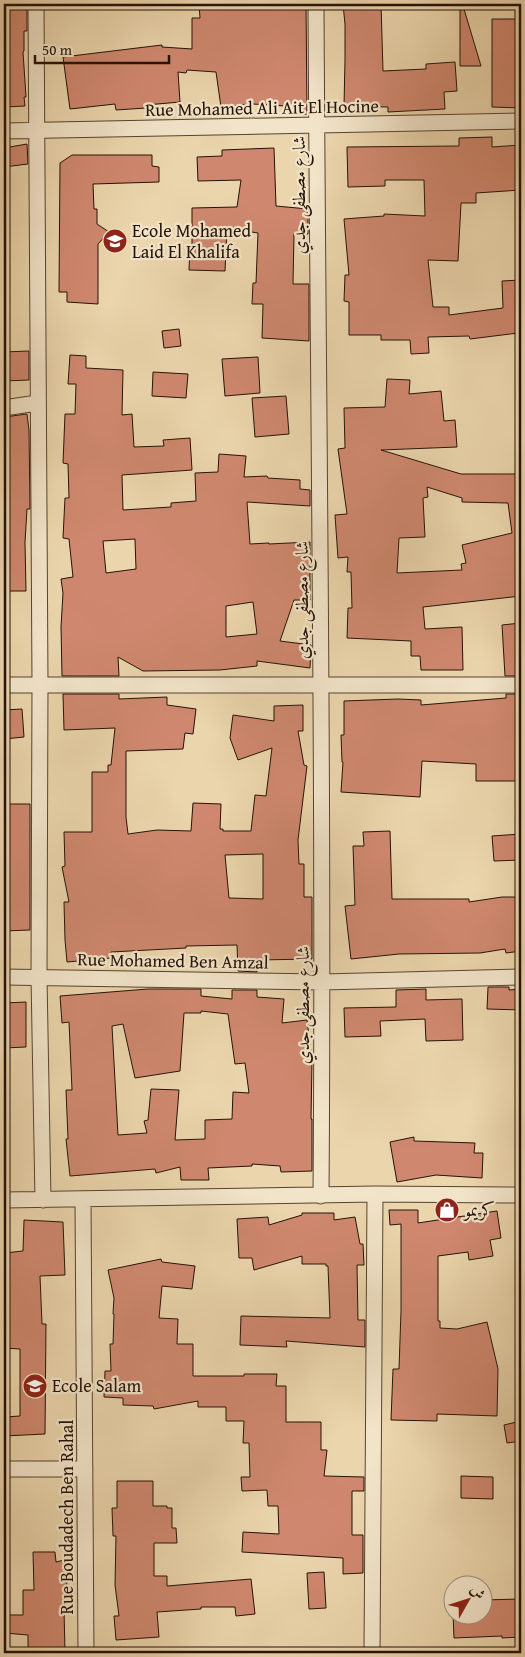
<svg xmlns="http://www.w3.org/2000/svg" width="525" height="1657" font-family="'Gentium Book Plus',Amiri,serif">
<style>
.building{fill:#cf886f;stroke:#251207;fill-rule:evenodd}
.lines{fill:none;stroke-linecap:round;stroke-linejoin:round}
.minor-casing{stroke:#564330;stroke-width:17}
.minor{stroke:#f2e4c9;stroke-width:15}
.labels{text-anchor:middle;stroke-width:4.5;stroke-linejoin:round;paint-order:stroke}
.street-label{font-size:18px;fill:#251207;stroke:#f2e4c9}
.poi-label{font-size:18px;fill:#251207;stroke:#f2e4c9;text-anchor:start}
</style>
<rect width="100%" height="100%" fill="#ebd5ac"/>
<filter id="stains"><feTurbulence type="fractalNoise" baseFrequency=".004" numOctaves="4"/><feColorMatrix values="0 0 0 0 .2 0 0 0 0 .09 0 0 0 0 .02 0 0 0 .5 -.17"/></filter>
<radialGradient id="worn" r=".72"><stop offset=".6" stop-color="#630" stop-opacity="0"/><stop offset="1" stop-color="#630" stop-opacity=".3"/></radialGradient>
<path class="building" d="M27 4V31H24V51L23 52 26 97H24L25 106 4 107V6Z
M199 4H306L307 114H285V106L253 104 221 107 216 72 187 70 186 73 178 72 180 102 146 105V108L116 110 115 104 70 109 63 57 162 45V47L192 49V18H200Z
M343 4H381L383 71 426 69V64L455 62 457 91 444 92 445 109 388 112V107L344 106 345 60V24Z
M464 9 481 66H460V10Z
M492 19H521V108L492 107Z
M492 137V147L521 145V190L476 193V203H461L458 261 428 260 433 307H449V315L503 308 502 281 521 280V329H517L518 333 470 339 469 336 428 337 429 353 411 354 410 340H381V335H349V302L344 301 345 275H349L344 219 384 216V214L425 216 424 180H385V186L348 187 347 147 459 146V138Z
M27 144 28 164 4 167V148Z
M274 148 276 206 308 209V234H294L293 284H309V341L262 338 263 304H252L253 283H256L258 233 227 228 225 271 189 270 190 247H192V208L237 207 241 180 198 181 197 157 222 156V150Z
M72 155H152V166L159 167V182L93 184 94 209H97V224L109 232 98 244V304L67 302V292H59L60 163Z
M179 329 181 346 164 348 162 331Z
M29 351V380L4 381V352Z
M70 355 86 356V368L123 370 122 415 132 414 134 447 164 446 163 440 190 438 192 470 122 475 123 510 171 507V503L196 501 195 473 218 472 219 454 246 456 244 477 267 476 268 478 300 480V489L310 490V506L247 502 250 544 269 543V544L310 542V600H294L280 641 311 645 310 668 257 661V666L220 670 143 671 118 657 119 676H62L61 627 63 593 61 579 73 577 69 539 63 538 65 498H69L68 464 63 463 65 414H75L76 384H68ZM135 539 136 569 106 573 103 541ZM253 602 257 634 226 637V606Z
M258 357 260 393 225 396 222 359Z
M153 372 188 374 186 398 152 396Z
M387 379 410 380 409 394 441 391 444 421 455 420 457 447 381 450 461 474H521V596L423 607 425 629 462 627 463 670H421L420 656H411V641L347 638 348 608H352L351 572H347L348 557 338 558 335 515 347 514 338 449 345 448 344 408 385 407ZM427 487 462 498V502L508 503 512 533 462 545 466 563 461 564 462 570 397 573 399 538 425 537 423 498 428 497Z
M286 396 289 434 255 437 252 398Z
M27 414 29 430 30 509H27L25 542 26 591H4V417Z
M521 623V676H505L502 625Z
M63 694H119V699L167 697V705L196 709 193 734 185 733 183 749 126 751V817L128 834 157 830 191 831 193 803 221 804 220 829H223V831H251L255 795 266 796 272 748 238 760 230 738 233 715 274 721V706L303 705V731H298L304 765 307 766 298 840 299 864H304V897H312V959L257 960V972L238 971 237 945 186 946V948L111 952V958L67 962 65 940 64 902H69L62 867 65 866 64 832H92V772H108V765H111L115 728 64 730ZM263 854V899L229 898 225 855Z
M506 694H521V781H476V764L422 761 420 797 341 792 343 762H342L341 735H344V701L398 699 421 700V705L506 698Z
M22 709 24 737 4 739V710Z
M4 804H30V930L4 931Z
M390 831 392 899H469V902L502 897H521V951L506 953 505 949 480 953 399 954 351 959 345 906 355 905 353 846H364L363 832Z
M521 834V860L494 861 492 836Z
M488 987H509V990L521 989V1010L487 1009Z
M148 989H201V996L232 999V990H257V997L284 999 282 1023 307 1020 312 1061 311 1119H312V1171L281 1172 280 1166 252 1164V1166L208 1168 209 1180H181L180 1167 156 1173 155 1169 70 1176 66 1139H68L66 1090H72L70 1044 69 1022 62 1023 60 996ZM201 1011 228 1014 235 1064 245 1063 249 1093 233 1092 232 1119 205 1120V1139L175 1140 179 1090 151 1089 148 1120 144 1121 147 1133 118 1135 112 1026 123 1024 135 1078 180 1071 184 1013H201Z
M426 989V1000L462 999 463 1040 426 1041 425 1019 380 1021 381 1036 345 1037 344 1008 396 1007V990Z
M26 1002V1047L4 1048V1003Z
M414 1137V1141L475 1143 474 1153H483L482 1178 436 1175 397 1182 390 1142Z
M389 1210H418V1223L497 1211 501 1238 490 1240 493 1256 469 1260 468 1252 438 1256V1321H440V1328L457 1329 487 1322 498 1369 497 1416 437 1414V1421L391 1420 393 1369H399L401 1311V1224L390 1225Z
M302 1213H334V1220L355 1217 360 1244H363L364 1265H357L358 1320H365V1347L286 1341 287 1347 240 1345 241 1316 330 1318 328 1266H326V1264H302V1256L254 1270 252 1258H239L237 1219 268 1217 269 1225 302 1215Z
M24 1220 63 1222 65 1275 40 1276 42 1324H46L45 1434 4 1436V1417L20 1416V1349L4 1348V1253L23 1251Z
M161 1259 162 1262 195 1266 192 1289 162 1286 159 1318 178 1319 177 1344H193V1376H244V1374H277L276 1386H286V1422H321V1450H327L324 1476 364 1477V1491H352V1535H363V1573L343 1574V1558L242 1552 243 1532 279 1534 278 1506H268L267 1490 242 1491 241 1477H250L249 1443H243L244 1421H226V1407H198V1401L154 1409 153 1406 123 1405V1398L104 1397 105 1371H111L110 1344H113L114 1314H113L114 1298 108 1270Z
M521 1421V1441L507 1443 504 1425Z
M461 1476 493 1477V1499L461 1498Z
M117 1481H153V1506H167V1508H172V1528H176L177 1543H154V1576H167V1586L251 1579 255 1614 236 1616 235 1607H201V1609L157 1612 159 1637 116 1640 114 1616H119L115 1585 116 1536H113L112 1508H117Z
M33 1552H55L56 1562 68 1559 72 1572 67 1574 66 1610H64L65 1653H28V1635L4 1633V1615H23V1590H34Z
M324 1572 326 1608 309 1609 307 1573Z
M521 1599V1637L502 1638V1636L454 1638 453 1614H482V1600Z"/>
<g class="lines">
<defs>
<path id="minor" d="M36 4 40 684 39 977 43 1200
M316 4C318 401 324 798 321 1196
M4 131 521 121
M4 408 37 403
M4 685H521
M4 977 323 982 521 977
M4 1200 375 1194 521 1195
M83 1200 86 1653
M4 1469H85
M372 1653 375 1194"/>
</defs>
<use href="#minor" class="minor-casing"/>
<use href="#minor" class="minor"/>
</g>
<defs>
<symbol id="school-disc" viewBox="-11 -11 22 22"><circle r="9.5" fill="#8f2418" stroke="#f2e4c9"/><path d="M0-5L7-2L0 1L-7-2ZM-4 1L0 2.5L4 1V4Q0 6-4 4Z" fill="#fff"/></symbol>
<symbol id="shop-disc" viewBox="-11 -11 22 22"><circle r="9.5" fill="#8f2418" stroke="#f2e4c9"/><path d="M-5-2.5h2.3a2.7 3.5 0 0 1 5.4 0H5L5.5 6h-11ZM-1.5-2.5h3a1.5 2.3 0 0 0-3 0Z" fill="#fff"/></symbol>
</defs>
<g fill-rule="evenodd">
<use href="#school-disc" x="101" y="227" width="28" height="28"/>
<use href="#shop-disc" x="433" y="1196" width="28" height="28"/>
<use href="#school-disc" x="21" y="1372" width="28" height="28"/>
</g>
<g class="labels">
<g class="street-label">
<text transform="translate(262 108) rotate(-1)" y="6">Rue Mohamed Ali Ait El Hocine</text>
<text transform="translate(299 195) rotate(-90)" y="6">شارع مصطفى جدي</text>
<text transform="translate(302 600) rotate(-90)" y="6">شارع مصطفى جدي</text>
<text transform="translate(173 961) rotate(1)" y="6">Rue Mohamed Ben Amzal</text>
<text transform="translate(303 1005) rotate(-90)" y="6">شارع مصطفى جدي</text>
<text transform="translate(67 1517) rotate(-90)" y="6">Rue Boudadech Ben Rahal</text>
</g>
<g class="poi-label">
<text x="132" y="237">Ecole Mohamed<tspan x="132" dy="21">Laid El Khalifa</tspan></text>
<text x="464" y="1216">كريمو</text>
<text x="52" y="1392">Ecole Salam</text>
</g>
</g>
<rect width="525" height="1657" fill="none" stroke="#ebd5ac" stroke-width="20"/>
<rect x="5" y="5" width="515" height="1647" fill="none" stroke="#251207" stroke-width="2.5"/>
<rect x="10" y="10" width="505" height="1637" fill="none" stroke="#251207"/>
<g transform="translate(468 1600) rotate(51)"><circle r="24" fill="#f2e4c9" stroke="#a0907b"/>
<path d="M0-4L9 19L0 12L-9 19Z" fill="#8f2418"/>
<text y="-8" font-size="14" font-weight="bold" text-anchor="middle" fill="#251207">ش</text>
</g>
<path d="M35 55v8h134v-8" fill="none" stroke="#251207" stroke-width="2.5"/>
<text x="42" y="55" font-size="15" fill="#251207" stroke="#f2e4c9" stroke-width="4" paint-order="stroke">50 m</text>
<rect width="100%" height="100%" filter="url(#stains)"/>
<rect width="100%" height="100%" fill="url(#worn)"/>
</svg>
